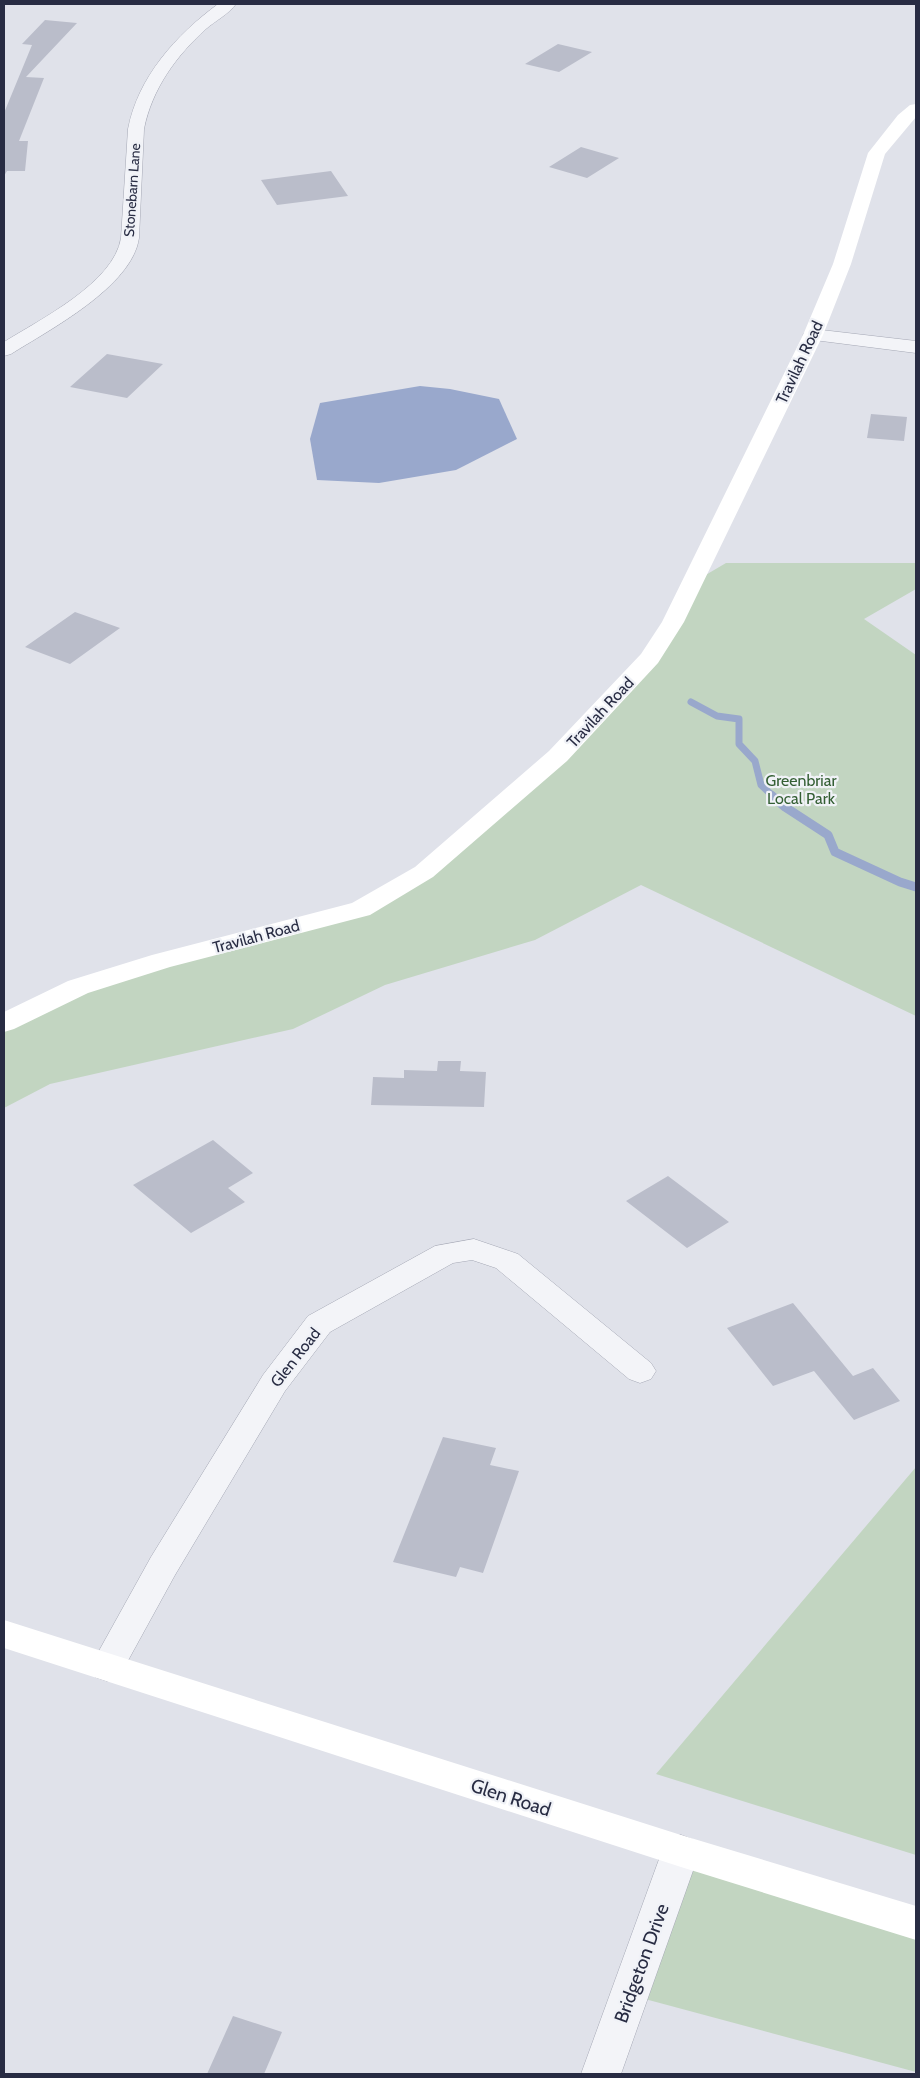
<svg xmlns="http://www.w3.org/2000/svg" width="920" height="2078" font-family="Cabin,sans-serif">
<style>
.green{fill:#c2d5c1}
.water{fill:#99a8cc}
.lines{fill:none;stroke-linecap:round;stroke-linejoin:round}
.stream-far1{stroke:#99a8cc;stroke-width:7}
.stream{stroke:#99a8cc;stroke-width:9}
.building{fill:#babdca}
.street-casing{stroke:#a5a8b5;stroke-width:1}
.street{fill:#f3f4f8;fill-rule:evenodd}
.secondary{fill:#fff;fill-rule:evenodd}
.labels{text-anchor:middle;stroke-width:4.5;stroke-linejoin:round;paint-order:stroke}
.far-street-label{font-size:14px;fill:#282c43;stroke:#f0f2f7}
.street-label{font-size:16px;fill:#282c43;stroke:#f0f2f7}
.park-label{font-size:16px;fill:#345f34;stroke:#f0f2f7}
.near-street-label{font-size:19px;fill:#282c43;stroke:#f0f2f7}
</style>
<rect width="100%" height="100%" fill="#e0e2ea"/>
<path class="green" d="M726 563H916V589L864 619 916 655V1016L641 885 535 940 385 985 293 1029 50 1084 4 1108V1023L78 987 361 909 424 872 650 658 692 583Z
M916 1467V1855L656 1774Z
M681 1851 916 1923V2072L630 1995Z"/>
<path class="water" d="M420 386 450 389 499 399 517 439 456 470 379 483 317 480 310 439 320 403Z"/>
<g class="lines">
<path class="stream-far1" d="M691 702 717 716 739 719V744L755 761 761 785 773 796"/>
<path class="stream" d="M771 795 785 807 828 835 835 852 900 882 916 887"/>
</g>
<path class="building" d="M45 20 77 23 26 77 44 78 19 141H28L25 171H7L4 176V113L32 45 22 44Z
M558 44 592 52 559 72 525 64Z
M581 147 619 158 587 178 549 167Z
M331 171 348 196 277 205 261 180Z
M107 354 163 364 127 398 70 387Z
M871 414 907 417 904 441 867 438Z
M75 612 120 628 70 664 25 647Z
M438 1061H461L460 1071 486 1072 484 1107 371 1105 373 1077 404 1078V1070L437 1071Z
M213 1140 253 1173 228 1188 245 1202 191 1233 133 1185Z
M668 1176 729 1222 687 1248 626 1201Z
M793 1303 853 1376 873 1368 900 1401 854 1420 814 1371 773 1386 727 1328Z
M443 1437 496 1448 490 1465 519 1471 483 1573 460 1567 456 1577 393 1562Z
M233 2016 282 2032 264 2074H207Z"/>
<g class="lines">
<defs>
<path id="street" d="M218 4H236C229 14 215 21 206 29 176 56 152 89 144 129L139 238C132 287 49 330 11 354L4 356V342C39 320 114 283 121 238L128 129C138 77 176 35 218 4Z
M813 329 916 341V353L806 339 803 335 806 331Z
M474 1239 518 1254 651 1363 656 1371 651 1379 640 1383 629 1379 496 1268 472 1260 453 1263 330 1332 285 1391 175 1575 119 1677 107 1681 95 1677 90 1667 151 1557 263 1375 308 1316 435 1246Z
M681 1835 694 1840 700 1851 621 2074H581L662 1851 668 1840Z"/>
</defs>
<use href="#street" class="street-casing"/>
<use href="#street" class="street"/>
<path class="secondary" d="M916 104V117L885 154 851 264 823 335 684 622 658 663 567 761 433 877 370 915 170 967 88 993 14 1029 4 1032V1012L68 981 152 955 352 903 415 867 549 751 641 654 662 622 803 335 833 264 868 153 898 115 910 105Z
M4 1620 681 1835 916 1906V1940L681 1867 4 1648Z"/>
</g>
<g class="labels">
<g class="far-street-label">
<text transform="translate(132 190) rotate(-86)" y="5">Stonebarn Lane</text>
</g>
<g class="street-label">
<text transform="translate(799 362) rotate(-65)" y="6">Travilah Road</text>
<text transform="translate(600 712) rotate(-47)" y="6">Travilah Road</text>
<text transform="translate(256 936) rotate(-15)" y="6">Travilah Road</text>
<text transform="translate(295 1357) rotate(-52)" y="6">Glen Road</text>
</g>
<g class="park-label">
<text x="801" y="786">Greenbriar<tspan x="801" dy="18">Local Park</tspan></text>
</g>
<g class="near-street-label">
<text transform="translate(511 1797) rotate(18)" y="7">Glen Road</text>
<text transform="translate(641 1963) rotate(-70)" y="7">Bridgeton Drive</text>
</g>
</g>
<rect width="920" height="2078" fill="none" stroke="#282c43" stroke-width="10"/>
</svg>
